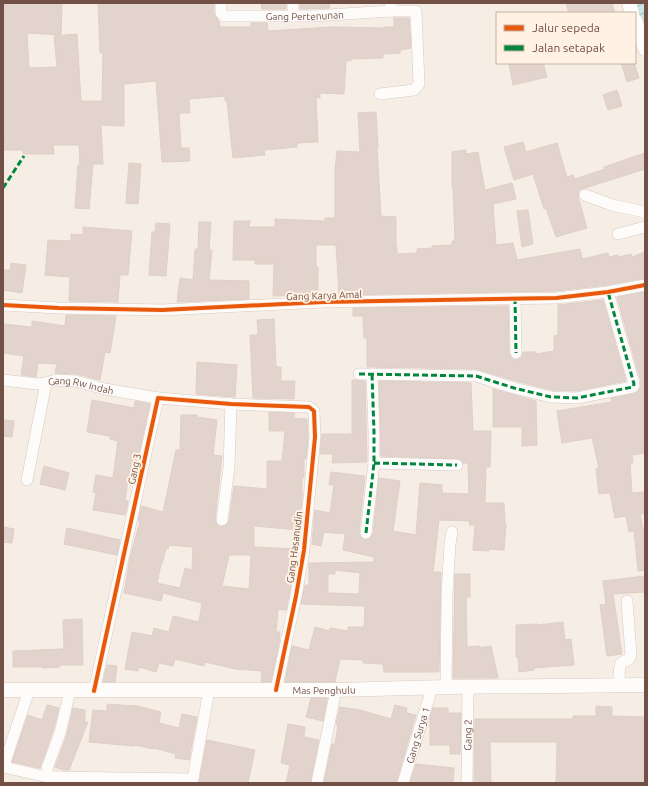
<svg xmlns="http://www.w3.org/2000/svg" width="648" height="786" font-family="Ubuntu,sans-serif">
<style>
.water{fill:url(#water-waves)}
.building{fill:#e2d4cc;stroke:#decfc7;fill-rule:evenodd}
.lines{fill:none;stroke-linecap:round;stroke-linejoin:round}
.minor-casing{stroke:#d7cac3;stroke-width:12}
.tertiary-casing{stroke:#d7cac3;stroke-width:15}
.minor{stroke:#fefcfb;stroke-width:11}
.tertiary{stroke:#fefcfb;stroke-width:14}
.quiet{stroke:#00873e;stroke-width:3;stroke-dasharray:6 3;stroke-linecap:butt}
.cycleway-casing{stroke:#fff1e4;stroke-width:6}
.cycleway{stroke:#e8590c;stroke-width:4}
.labels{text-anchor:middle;stroke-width:4;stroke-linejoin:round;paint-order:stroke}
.street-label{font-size:10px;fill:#735045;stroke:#fff1e4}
</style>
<defs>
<pattern id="water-waves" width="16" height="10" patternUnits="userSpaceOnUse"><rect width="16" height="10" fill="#c6e7e5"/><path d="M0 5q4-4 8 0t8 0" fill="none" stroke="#a5bebb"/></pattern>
</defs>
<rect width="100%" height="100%" fill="#f6ede4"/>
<path class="water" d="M633 3H645V38Z"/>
<path class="building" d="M3 3H62L61 35 27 33 29 68 57 67 54 36 77 34 81 101H102L103 53H100L98 3H214V14L219 21 220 27H251V23H267L268 31 331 27 385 28V27H394V18H409L411 48 400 50V53L383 54V58L351 59V61H346L344 94 320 93V98L316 97 318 142 297 143V147L264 150 265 155 233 158 227 101H225V96L189 99 190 113H179L181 148H189L190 161 162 162 156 81 124 84V126L101 125 103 164H93L89 209 75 208 78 165H80L79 145H53L54 154H23V150H4L5 124H3Z
M261 3H286V9H262Z
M300 3H329L330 8 300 9Z
M566 3H612L615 13H569Z
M512 63H543L547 77 513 85 509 65 512 64Z
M621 63H634L639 78 627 82Z
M617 90 622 106 608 110 603 95Z
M376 112 378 148H377L381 216 396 217V247H397V254L417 253V249L432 248V246L452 245V241H455L453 187H452V152L466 150V154L478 152 485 190 512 183 516 199 493 204 496 245 513 243 517 260 580 249 582 259 608 253 609 257 618 255 619 257 631 254 632 257 645 252V278L607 285 556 291 339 295 336 245H316V267H318V295L273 296 274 264H255V260H233L234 221H250L249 227H275V219L325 221V218H335V171L337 151 360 152 358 113Z
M523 142 526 152 557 143 567 177 573 175 575 179 605 169 604 167 645 153V169L579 190 578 197 587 228 556 237 546 208 544 209 533 174 514 180 504 147Z
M129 163 141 164 138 204 126 203Z
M528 210 533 244 522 247 517 211Z
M199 222H211L209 250H212L209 280 249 281V299L177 302 180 278 193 280 195 249H198Z
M156 223 170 224 166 276 149 275 152 232H155Z
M83 227 132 231 128 275H120L118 302 69 301 70 277 45 275 48 240 71 241V234L83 235Z
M11 263 26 265 22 293 3 290V270H10Z
M645 292V453L632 455 633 463H630L632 493 645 492V514H640L644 534H645V570L638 571 634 531 629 532 626 516 615 518 610 493 599 494 596 469 599 468 592 438 562 443 557 411 612 402 611 398 634 394 638 392 641 386V382L617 297Z
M603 300 626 381 576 391 552 390 516 381 476 369 367 367V338H364L363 316H353V308L508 306 509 353 512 359 517 360 522 357 523 352H536V354L554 351V336L558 335V305Z
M66 315 116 316 110 353 105 352 100 380 77 374 55 373 57 364 38 363 36 377 21 375 24 356 3 353V324L32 327V321L65 326Z
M274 319 276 367H281V381H295L294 399 253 398 250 335H258L257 320Z
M197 362 237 365 235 397 196 394Z
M352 380 365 381 367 462 332 463 333 454H320L322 434H352Z
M379 381 471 383 473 431H491L490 467H486L485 503H504L505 524H506L504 550 489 549V551L473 550 475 525H469L470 521 439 520 433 572H441L439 672H384L383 664 363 663V660L340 659 335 682H285L292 646 309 650 315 627 329 631 330 628 348 631V627H364L365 606 301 604 305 585H309V563L374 562V557L343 550 345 534 324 532 321 546 312 544 315 510 330 513 334 485H329L331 472 365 476 359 532 360 536 365 540 369 539 373 534 379 478 400 481 393 531 416 535 420 483 442 485V493L469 494 468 463H463L460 459 381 456ZM335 570 360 573 359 594 328 593V574H335Z
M493 389 536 401 537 445 522 446V427H493Z
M92 400 134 408 135 401 150 404 133 480 128 479 125 501H128V503L125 515 93 510 96 493 93 492 96 475 113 478 118 441 110 439V436L87 432Z
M269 412 294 413V418L307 419 308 437 306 459H304V478H302V498L299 530 254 526V547L297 549 295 564 290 563V585H291L286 610 278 609 276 632H280L279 643 271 682H261L262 671 236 669 205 662 204 666 175 659 173 666 159 663 156 672 139 667 138 671 125 669 132 632 152 636 154 628 169 632 173 616 199 622 202 603 163 593 161 601 124 593 130 558 140 521H138L141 506 163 512 176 450H180L181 415H197V417L217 420 213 455 222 456 215 519 217 525 221 527 225 526 229 521 234 486 267 489V461H282L285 431H269ZM169 545 193 547 192 570 185 568 180 588 157 583 161 564H162L166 548 168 549ZM229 555H251L249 589 222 586Z
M3 420 14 421 12 437 3 436Z
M44 466 69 473 65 490 40 484Z
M3 527 14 529 12 543 3 542Z
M67 528 120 540 117 555 64 544Z
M455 574H470V597H466L467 647 480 646V648L491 646 498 678H453Z
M645 576V592L613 594 622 654 607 656 600 605 606 604 603 581Z
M82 619 83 665H60V667L43 668V667H13V651L64 649 63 620Z
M563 622 565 640 571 639 574 665 534 668V670L519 672 518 657H516V625L538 624V625Z
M107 665 117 666 115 682H103Z
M311 698H327L323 721 306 717Z
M107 704 133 706V705L161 712 159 723 179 728 182 714 197 717 189 760 175 758 176 754 154 748 153 749 135 745 134 746 89 742 93 710 107 711Z
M47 705 59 708 53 731 40 768 12 762 28 715 42 720Z
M395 705 407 708 406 713 416 715 396 783H324L332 744H335L338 725 336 724 340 707 360 710 391 719Z
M596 706 612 707V716L645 717V783H556L557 742H490L491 783H474L475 719H573V716H596Z
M73 708 85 710V722H88L69 770H63L55 767 67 735Z
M433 708H448V713H461L460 754H450V745H430V718Z
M288 724 305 727 304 737 319 740 310 783H286L290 765 281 763Z
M207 740 255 750 248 783H199Z
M416 764 454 768 453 783H410Z"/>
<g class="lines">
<defs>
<g id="minor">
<path id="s1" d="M221 3V13L224 16H313L391 11 390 3"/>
<path d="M293 3V16"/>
<path d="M380 94 414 90 419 84 416 11H391"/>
<path d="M585 195 612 205 645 212"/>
<path d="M618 234 645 227"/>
<path d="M515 298 516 353"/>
<path d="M3 305 59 308 162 310 323 302 556 298 608 292 645 285"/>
<path d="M359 374 476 376 514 388 551 397 577 398 633 387 634 384 608 292"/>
<path id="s2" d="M3 380 38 384 46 383 56 380 75 381 105 389 158 398"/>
<path d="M374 463 457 465"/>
<path d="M27 480 46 383"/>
<path d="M222 520 229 467 231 404"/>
<path d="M366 533 374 463V432L372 374"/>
<path d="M620 685C619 678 618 671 621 663L629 659 631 655 627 601"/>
<path d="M446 687 447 593 450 544 452 532"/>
<path d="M94 691 158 398 231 404 309 407 314 411 315 437 304 550 296 596 276 690"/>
<path d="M3 767 48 777 193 779 209 690"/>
<path d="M3 768 29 690"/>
<path d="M48 777 47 768 60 733 70 691"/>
<path d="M317 783 336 690"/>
<path id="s3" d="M403 783 432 688"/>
<path id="s4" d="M467 783 468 687"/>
</g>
<g id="tertiary">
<path d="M629 3 632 13"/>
<path d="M635 20 645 49"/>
<path id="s5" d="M3 690H336L446 687 645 685"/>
</g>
</defs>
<use href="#minor" class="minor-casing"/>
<use href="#tertiary" class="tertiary-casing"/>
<use href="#minor" class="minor"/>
<use href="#tertiary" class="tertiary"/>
<path class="quiet" d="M3 188 24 156
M515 298 516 353
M359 374 476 376 514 388 551 397 577 398 633 387 634 384 608 292
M374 463 457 465
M366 533 374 463V432L372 374"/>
<defs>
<path id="cycleway" d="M3 305 59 308 162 310 323 302 556 298 608 292 645 285
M94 691 158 398 231 404 309 407 314 411 315 437 304 550 296 596 276 690"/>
</defs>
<use href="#cycleway" class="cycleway-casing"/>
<use href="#cycleway" class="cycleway"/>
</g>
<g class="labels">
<g class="street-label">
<text dy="4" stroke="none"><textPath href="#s1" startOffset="95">Gang Pertenunan</textPath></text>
<text transform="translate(324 295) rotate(-2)" y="4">Gang Karya Amal</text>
<text dy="4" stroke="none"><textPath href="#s2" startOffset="79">Gang Rw Indah</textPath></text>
<text transform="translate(134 469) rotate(-78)" y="4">Gang 3</text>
<text transform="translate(294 547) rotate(-83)" y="4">Gang Hasanudin</text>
<text dy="4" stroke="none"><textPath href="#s5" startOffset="321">Mas Penghulu</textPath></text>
<text dy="4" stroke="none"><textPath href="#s3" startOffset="50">Gang Surya 1</textPath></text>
<text dy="4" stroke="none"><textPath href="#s4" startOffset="48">Gang 2</textPath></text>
</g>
</g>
<rect width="648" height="786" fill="none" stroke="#735045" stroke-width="8"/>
<rect x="496" y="12" width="140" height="52" fill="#fff1e4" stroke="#c7b1a4"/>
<rect x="504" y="25" width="20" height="6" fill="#e8590c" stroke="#c7b1a4"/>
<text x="532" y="32" font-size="12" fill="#735045">Jalur sepeda</text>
<rect x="504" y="45" width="20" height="6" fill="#00873e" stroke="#c7b1a4"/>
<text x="532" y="52" font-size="12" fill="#735045">Jalan setapak</text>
</svg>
